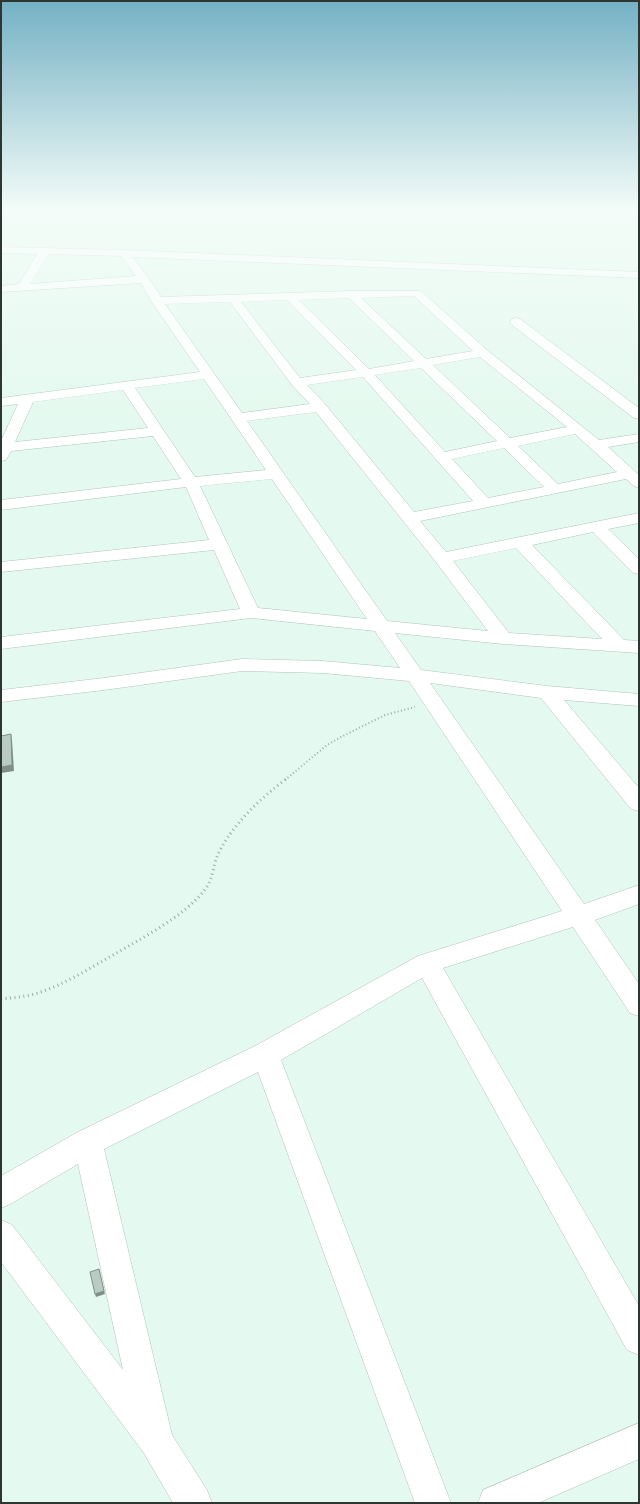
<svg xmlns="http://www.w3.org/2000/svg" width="640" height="1504" font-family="'Roboto Serif',serif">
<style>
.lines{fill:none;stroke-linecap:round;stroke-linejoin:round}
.minor-casing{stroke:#b1c4bb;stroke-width:1}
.path-far1{stroke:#9baba4;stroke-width:2;stroke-dasharray:1 2.5;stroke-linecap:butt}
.path{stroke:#9baba4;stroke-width:3;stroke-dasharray:1 3.5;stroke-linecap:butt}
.minor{fill:#fff;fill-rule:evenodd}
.shaded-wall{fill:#828f88}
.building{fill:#b9ccc3;stroke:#828f88}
</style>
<rect width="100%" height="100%" fill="#e4f9ef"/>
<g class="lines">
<defs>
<path id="minor" d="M1 247 124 250 639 272V278L132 257 148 277 161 297 351 291H421L487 350 599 440 639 434V442L608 447 639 475V488L634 486 626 479 420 521 446 552 639 513V523L608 529 639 559V574L633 573 593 532 532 545 624 640 639 641V653L503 644 395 633 421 670 547 686 639 694V706L564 700 639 788V811L631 809 541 698 430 683 584 904 639 885V904L595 920 639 984V1016L630 1013 573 927 443 968 639 1306V1355L627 1350 422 978 281 1060 451 1503H415L258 1072 104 1149 172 1435 207 1490 212 1503H173L144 1453 1 1262V1220L12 1225 123 1370 78 1164 12 1203 1 1208V1176L78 1132 255 1046 418 956 562 911 409 681 323 673 242 671 104 690 1 702V690L104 678 242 659 323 661 400 668 375 631 251 618 1 649V637L240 609 214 550 1 572V562L209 540 186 487 1 510V500L181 479 153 436 11 451 6 460 1 461V441L18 404 1 406V398L200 372 151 301 141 283 1 292V286L19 284 37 254 1 253ZM48 254 121 256 136 276 30 284ZM414 296 473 351 426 359 361 298ZM349 298 414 361 369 369 299 300ZM287 300 356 370 300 378 241 302ZM230 302 292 385 310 404 242 413 165 304ZM480 357 567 427 510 438 433 365ZM421 368 497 441 445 452 375 375ZM363 377 473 501 414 512 325 404 307 385ZM204 379 266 470 195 477 135 388ZM123 390 148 428 15 442 33 402ZM316 412 436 562 488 631 387 621 247 421ZM575 434 617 472 558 484 518 446ZM504 448 544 487 488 498 452 459ZM272 479 367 619 258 608 200 486ZM516 548 602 639 509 633 453 561Z
M516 318 520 319 639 408V419L634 418 512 325 510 322 512 319Z
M639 1423V1459L538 1503H478L483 1490Z"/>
</defs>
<use href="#minor" class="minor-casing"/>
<path class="path-far1" d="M285 780 327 745 341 737 385 715 415 707"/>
<path class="path" d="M1 999C11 998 21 997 31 995 61 987 88 969 115 954 142 938 188 914 206 888 214 877 213 863 219 852 235 822 259 800 286 779"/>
<use href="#minor" class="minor"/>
</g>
<path class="shaded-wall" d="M11 734 12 740 14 771 1 773V767Z
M99 1269 105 1294 96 1297 95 1294Z"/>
<path class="building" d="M11 734 12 765 1 767V736Z
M99 1269 104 1291 95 1294 90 1272Z"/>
<linearGradient id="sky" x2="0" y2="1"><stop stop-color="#74b1c4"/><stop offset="0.5" stop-color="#f3fcf8"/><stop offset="1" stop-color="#f3fcf8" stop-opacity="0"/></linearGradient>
<rect width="640" height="421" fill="url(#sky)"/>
<rect width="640" height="1504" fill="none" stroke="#2e3632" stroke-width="4"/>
</svg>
